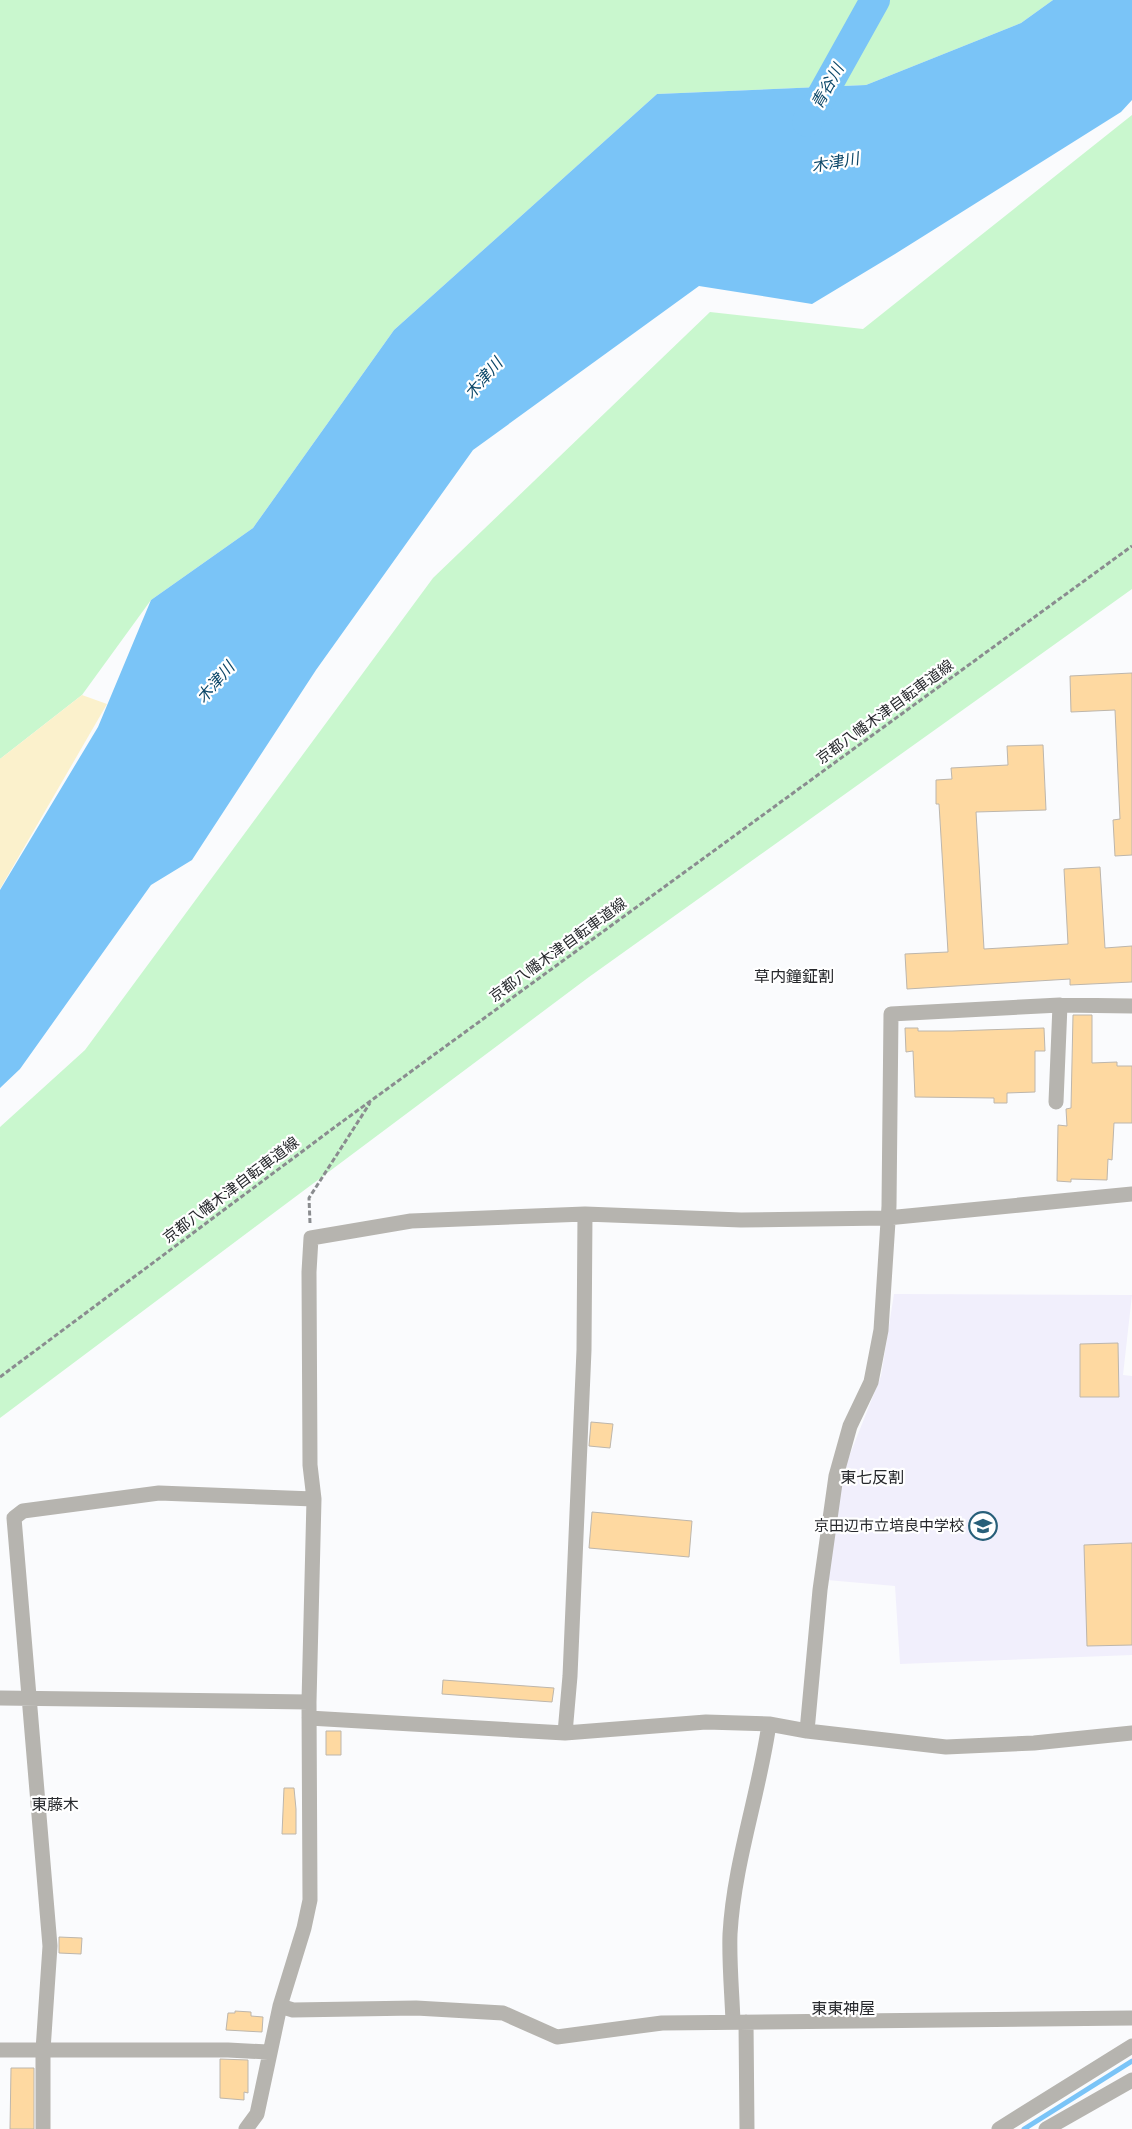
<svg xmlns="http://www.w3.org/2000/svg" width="1132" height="2129" font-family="Ubuntu,'Noto Sans JP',sans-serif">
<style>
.education{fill:#f1effc}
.green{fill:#c9f7ce}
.sand{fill:#fbf1cc}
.water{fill:#7ac4f7}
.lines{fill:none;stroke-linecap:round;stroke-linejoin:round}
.stream{stroke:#7ac4f7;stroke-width:5}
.river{stroke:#7ac4f7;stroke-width:30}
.building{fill:#fed9a1;stroke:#bdb6ac}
.path{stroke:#8a8c8f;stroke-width:3;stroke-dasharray:5 2.5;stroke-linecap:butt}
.street{stroke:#b6b4af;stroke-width:15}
.labels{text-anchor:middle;stroke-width:4.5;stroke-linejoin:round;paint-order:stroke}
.street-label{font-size:15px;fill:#27292d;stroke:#fff}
.poi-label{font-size:15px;fill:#27292d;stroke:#fff;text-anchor:end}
.water-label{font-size:16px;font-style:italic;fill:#0d4869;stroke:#fff}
.neighbourhood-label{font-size:16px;fill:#27292d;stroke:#fff}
</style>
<rect width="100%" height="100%" fill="#fafbfd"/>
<path class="education" d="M894 1294 1132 1295 1123 1375 1132 1376V1655L900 1664 895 1586 827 1580 843 1472 881 1376Z"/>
<path class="green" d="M0 0H1053L1021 23 866 85 657 94 394 330 253 528 151 600 82 695 0 759Z
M1132 115V589L589 977 0 1418V1127L85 1050 433 578 710 312 863 329Z"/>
<path class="sand" d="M82 695 107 704 0 889V759Z"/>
<path class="water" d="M1053 0H1132V100L1121 112 895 254 812 304 699 286 473 450 316 670 192 860 151 885 20 1069 0 1088V890L98 727 151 600 253 528 394 330 657 94 866 85 1021 23Z"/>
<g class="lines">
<path class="stream" d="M1024 2129 1132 2061"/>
<path class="river" d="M807 122 875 0"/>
</g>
<path class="building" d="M1132 673V855L1115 856 1113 820 1120 819 1115 710 1071 712 1070 676Z
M1043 745 1046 810 976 812 984 949 1068 944 1064 869 1100 867 1105 948 1132 946V982L1070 985V979L907 989 905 954 948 952 939 804H936V780L952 779 951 768 1008 765 1007 746Z
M1073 1015H1092V1063L1117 1062V1066H1132V1123H1114L1112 1160 1108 1159 1107 1180 1071 1179V1182L1057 1181 1058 1125 1067 1126 1066 1109 1071 1108Z
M905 1028H918V1031H952L1044 1028 1045 1051H1035V1092L1007 1093V1103H994V1098L915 1097 913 1051 906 1052Z
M1118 1343 1119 1397H1080V1344Z
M591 1422 613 1424 610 1448 589 1446Z
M592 1512 692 1521 689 1557 589 1548Z
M1132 1543V1645L1087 1646 1084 1545Z
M443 1680 554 1688 552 1702 442 1694Z
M326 1731H341V1755H326Z
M284 1788H294L296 1809V1834H282Z
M59 1937 82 1938 81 1954 59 1953Z
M235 2011 251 2012V2016L263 2017 262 2032 226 2030 228 2013H235Z
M220 2059 248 2060V2093L244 2092V2100L220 2098Z
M11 2068H34V2129H10Z"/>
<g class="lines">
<path class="path" d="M310 1223 309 1198 370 1103
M0 1377 339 1124 1132 546"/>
<path class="street" d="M1056 1102 1060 1005
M0 1698 309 1702
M309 1718 565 1733 706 1722 769 1724 807 1731 946 1747 1034 1743 1132 1733
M807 1731 820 1590 836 1476 850 1426 871 1382 881 1330 889 1206 891 1014 1060 1005 1132 1006
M565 1733 570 1676 584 1350 585 1214
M280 2006 293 2010 416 2008 503 2013 557 2037 662 2023 1132 2018
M733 2022C732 1993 729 1963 730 1934 734 1863 759 1794 769 1724
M746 2022 747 2129
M0 2050H228L268 2052
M43 2129V2050L50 1946 14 1518 23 1511 159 1493 314 1499
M246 2129 257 2114 280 2006 304 1928 310 1900 309 1702 314 1499 310 1465 309 1272 311 1238 411 1221 585 1214 741 1220 887 1218 1132 1194
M999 2129 1132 2046
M1046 2129 1132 2080"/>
</g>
<defs>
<symbol id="school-ring" viewBox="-11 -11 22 22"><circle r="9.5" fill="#fff" stroke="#285f79" stroke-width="1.5"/><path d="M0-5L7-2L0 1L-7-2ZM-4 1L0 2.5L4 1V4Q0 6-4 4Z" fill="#285f79"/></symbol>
</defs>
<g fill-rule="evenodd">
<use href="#school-ring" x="967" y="1510" width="32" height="32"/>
</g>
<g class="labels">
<g class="street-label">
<text transform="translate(885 712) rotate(-36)" y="5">京都八幡木津自転車道線</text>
<text transform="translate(558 950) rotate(-36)" y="5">京都八幡木津自転車道線</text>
<text transform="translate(231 1190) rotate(-37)" y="5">京都八幡木津自転車道線</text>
</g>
<g class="poi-label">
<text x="964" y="1531">京田辺市立培良中学校</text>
</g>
<g class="water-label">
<text transform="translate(827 86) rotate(-61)" y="6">青谷川</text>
<text transform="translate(835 162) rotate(-10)" y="6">木津川</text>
<text transform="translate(483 378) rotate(-49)" y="6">木津川</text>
<text transform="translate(215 682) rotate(-49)" y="6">木津川</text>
</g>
<g class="neighbourhood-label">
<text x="794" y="982">草内鐘鉦割</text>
<text x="872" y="1483">東七反割</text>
<text x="55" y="1810">東藤木</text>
<text x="843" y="2014">東東神屋</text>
</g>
</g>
</svg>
